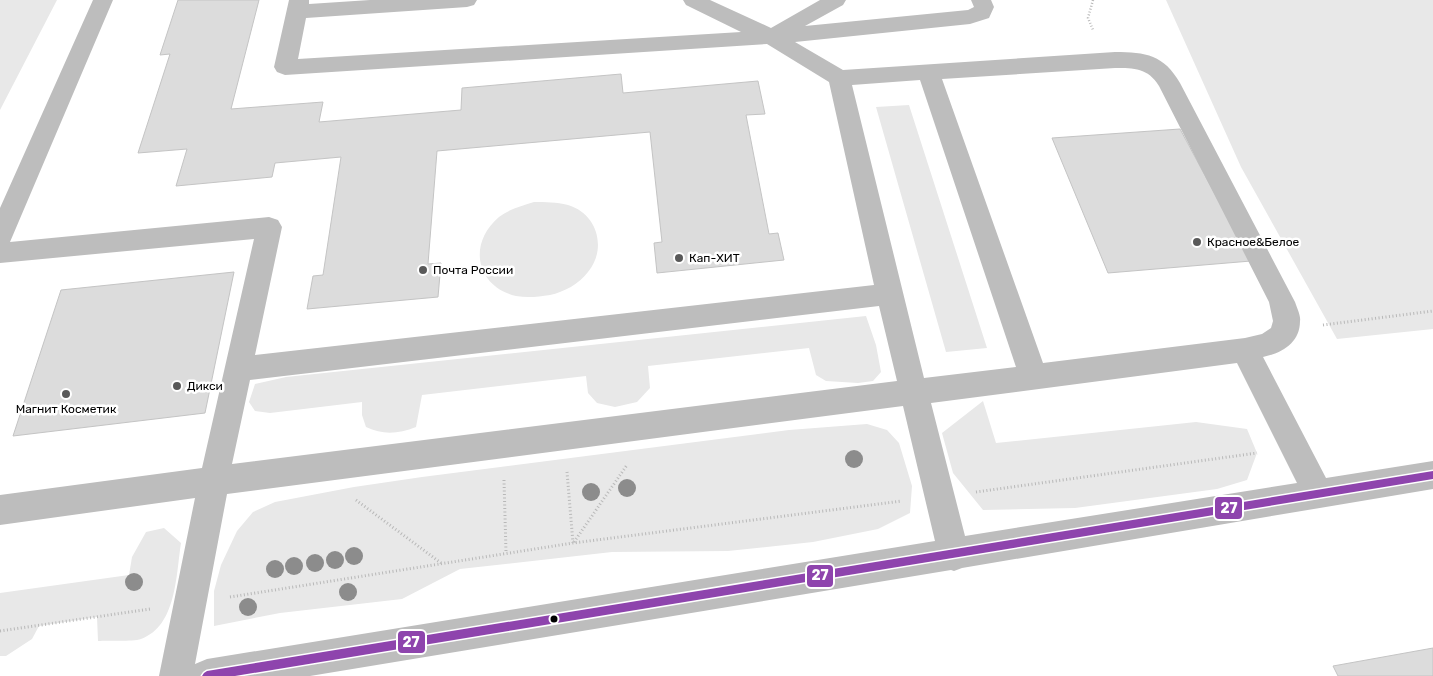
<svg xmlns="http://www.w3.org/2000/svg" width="1433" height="676" font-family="Rubik,sans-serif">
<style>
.green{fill:#e8e8e8}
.building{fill:#dcdcdc;stroke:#c4c4c4}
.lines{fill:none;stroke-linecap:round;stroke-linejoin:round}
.path-far1{stroke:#b8b8b8;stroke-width:2.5;stroke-dasharray:1 2;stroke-linecap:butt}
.path{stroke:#b8b8b8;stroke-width:3;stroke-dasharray:1 2.5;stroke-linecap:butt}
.minor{fill:#bdbdbd;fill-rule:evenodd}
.bus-1-casing{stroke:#fff;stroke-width:3}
.bus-1{fill:#8e44ad;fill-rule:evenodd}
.tree{fill:#8c8c8c}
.poi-dot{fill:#595959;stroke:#fff;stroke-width:2}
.bus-dot{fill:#000;stroke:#fff;stroke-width:2}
.labels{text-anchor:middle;stroke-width:5;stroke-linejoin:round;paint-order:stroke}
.poi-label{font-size:12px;fill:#000;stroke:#fff;text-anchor:start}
.line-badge{stroke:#fff;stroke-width:2}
.badge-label{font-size:14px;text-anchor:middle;font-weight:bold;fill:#fff}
</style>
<rect width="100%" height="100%" fill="#fff"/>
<path class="green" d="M0 0H57L0 110Z
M1166 0H1433V329L1337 339 1241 167Z
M909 105 987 348 946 352 876 107Z
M534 202C546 202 556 202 568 205 598 214 607 249 588 272 579 284 564 292 550 295 538 297 527 298 516 296 475 286 468 243 499 217 509 209 522 206 534 202Z
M866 316 876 345 881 372 873 381 858 383 826 381 816 375 809 348 648 366 650 388 637 402 615 407 597 403 588 393 586 376 422 395 416 427C398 434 383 435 366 427L362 415V402L270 413 255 411 249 402 255 384 286 377Z
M983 401 996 443 1196 422 1247 429 1257 453 1247 480 1217 489 1075 508 983 510 953 473 942 433Z
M867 424 887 430 899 443 912 486 910 513 878 529 813 542 728 551 612 552 460 569 402 599 280 613 214 626V591L221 565 237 531 253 512 275 502 354 487 422 477 789 430Z
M164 528 181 543C176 574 177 626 141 639 132 642 109 640 98 641L97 617 39 626 32 639 6 656H0V593L129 575 132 557 146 532Z"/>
<path class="building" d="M178 0H259L231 109 323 102 319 122 461 110 462 88 621 74 623 93 758 81 765 114 746 115 769 234 778 233 784 260 657 273 654 243 662 242 650 132 437 151 428 264 441 263 438 297 307 309 313 276 323 275 341 157 275 163 272 177 176 186 187 149 138 153 170 54 160 55Z
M1180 129 1251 261 1108 273 1052 138Z
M234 272 205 413 13 436 61 290Z
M1433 648V676H1338L1333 666Z"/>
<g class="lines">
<path class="path-far1" d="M1093 0 1088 18 1093 30"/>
<path class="path" d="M1323 325 1433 311
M567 472 573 543
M504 480 506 552
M976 492 1257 453
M356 500 441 563
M574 542 627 465
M230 597 573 543 902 501
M0 631 150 609"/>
<path class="minor" d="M93 0H113L10 242 269 217 278 220 282 227 255 355 874 285 829 82 767 44 285 75 277 72 274 67 289 0H309V4L370 0H477L474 5 467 7 306 18 298 59 741 32 686 5 683 0H710L771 28 820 0H846L843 5 805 26 968 10 974 7 971 0H991L994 7 989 18 970 24 795 42 843 70 1115 52C1146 52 1164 55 1180 83L1295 302C1297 308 1301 316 1300 321 1300 343 1282 353 1263 357L1326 478 1433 461V489L962 568 954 571 951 570 310 676H159L195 498 0 525V495L202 468 254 239 0 263V208ZM1115 68C1134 68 1148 68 1159 86L1269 302 1273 321 1271 328 1262 334 1245 338 1043 363 942 79ZM920 80 1016 367 924 378 852 85ZM879 306 897 381 232 464 250 380ZM1237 363 1297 483 965 536 931 403ZM903 406 935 541 207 659 195 664 227 494Z"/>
<defs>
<path id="bus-1" d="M1433 471V479L235 676H202L204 673 207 671Z"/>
</defs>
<use href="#bus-1" class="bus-1-casing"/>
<use href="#bus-1" class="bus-1"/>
</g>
<g class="tree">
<circle cx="854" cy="459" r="9"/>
<circle cx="627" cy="488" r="9"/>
<circle cx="591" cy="492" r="9"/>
<circle cx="354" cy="556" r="9"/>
<circle cx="335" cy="560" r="9"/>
<circle cx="315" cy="563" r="9"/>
<circle cx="294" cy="566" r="9"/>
<circle cx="275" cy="569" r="9"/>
<circle cx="134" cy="582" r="9"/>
<circle cx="348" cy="592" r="9"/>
<circle cx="248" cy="607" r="9"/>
</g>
<g class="poi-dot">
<circle cx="1197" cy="242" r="5"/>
<circle cx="679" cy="258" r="5"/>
<circle cx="423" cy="270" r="5"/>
<circle cx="177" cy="386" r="5"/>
<circle cx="66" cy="394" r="5"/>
</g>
<circle class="bus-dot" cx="554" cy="619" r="4.5"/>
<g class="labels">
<g class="poi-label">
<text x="1207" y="246">Красное&amp;Белое</text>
<text x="689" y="262">Кап-ХИТ</text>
<text x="433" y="274">Почта России</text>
<text x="187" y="390">Дикси</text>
<text x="66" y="413" text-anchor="middle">Магнит Косметик</text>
</g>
</g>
<g class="line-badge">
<rect x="1214" y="496" width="29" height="24" rx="5" fill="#8e44ad"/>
<rect x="806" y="564" width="28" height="24" rx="5" fill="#8e44ad"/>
<rect x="397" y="630" width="29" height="24" rx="5" fill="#8e44ad"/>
</g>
<g class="badge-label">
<text x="1229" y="513">27</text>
<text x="820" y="580">27</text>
<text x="411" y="647">27</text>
</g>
</svg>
